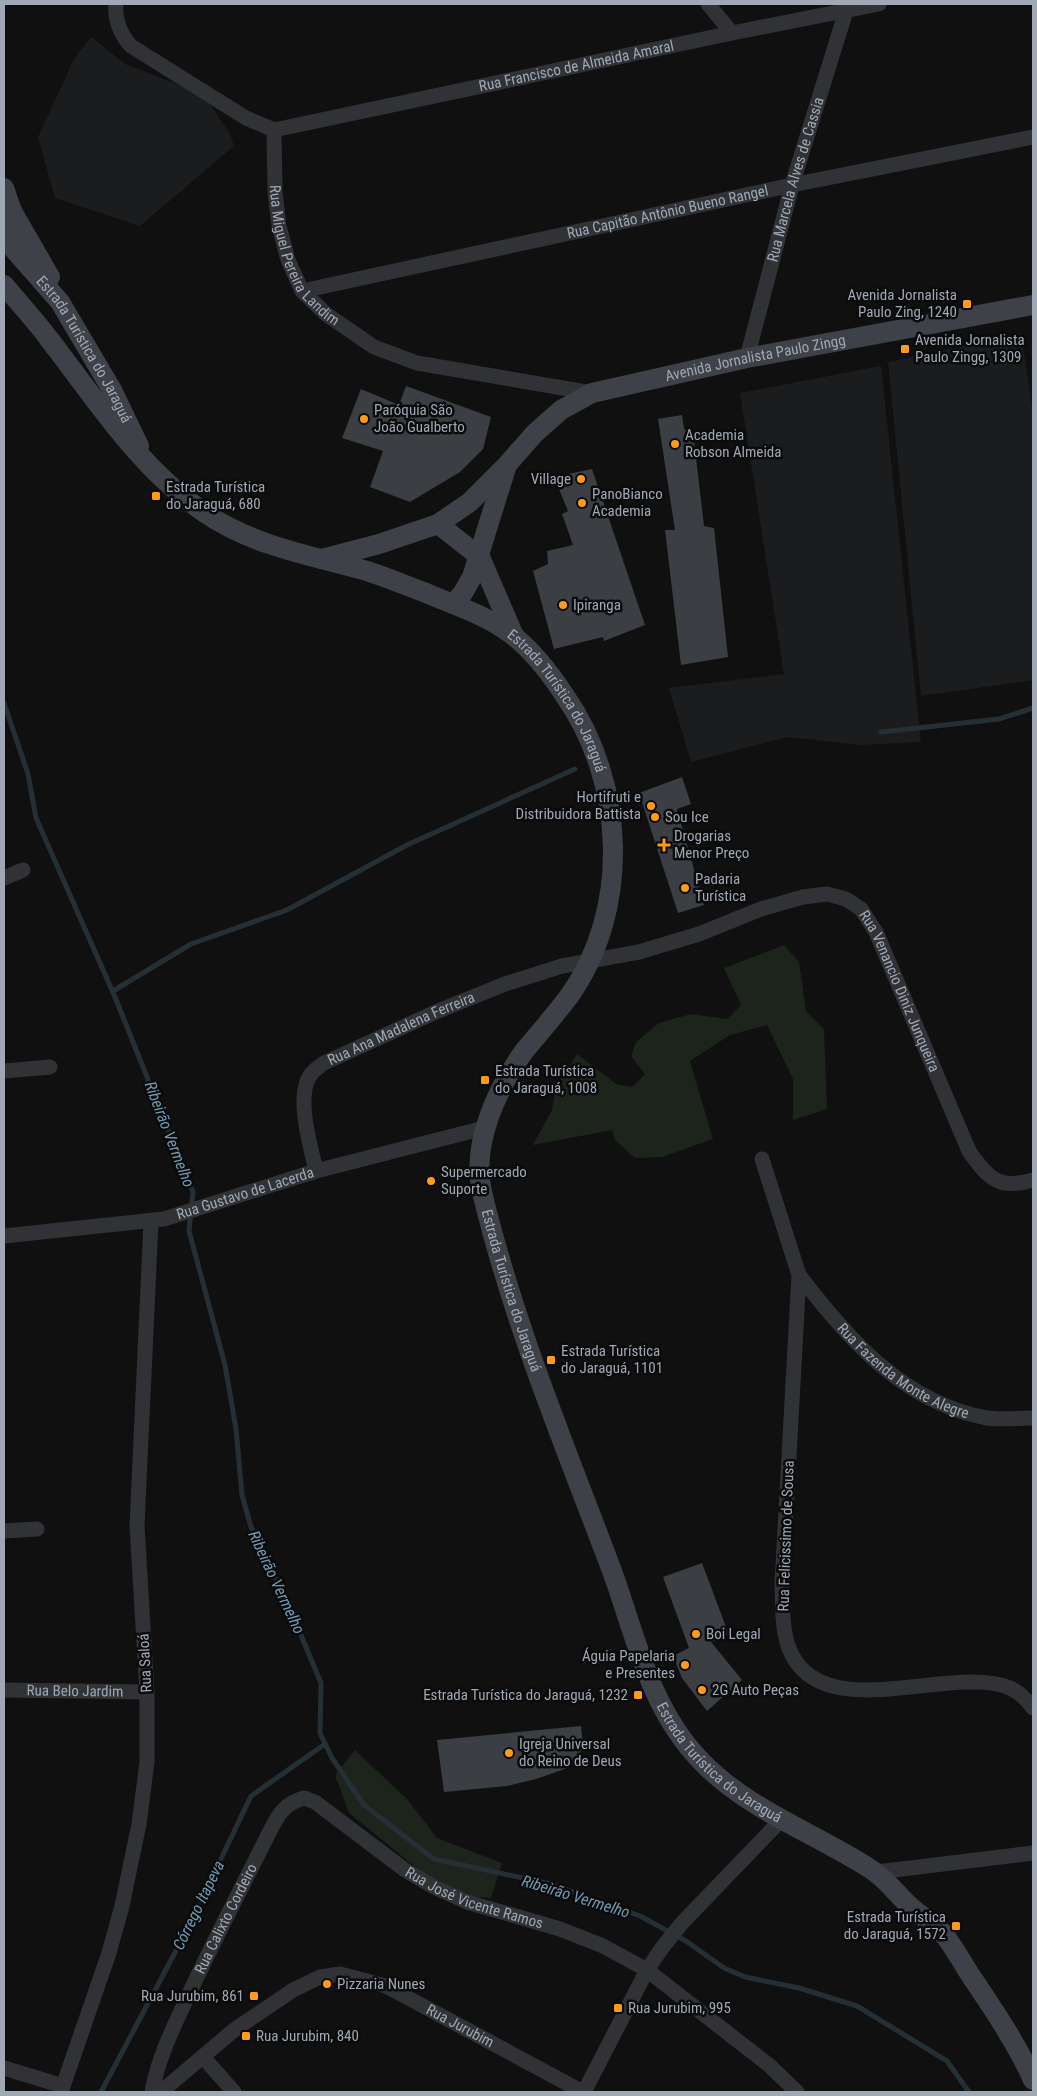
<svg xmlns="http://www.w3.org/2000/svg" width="1037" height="2096" font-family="'Roboto Condensed',sans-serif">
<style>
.built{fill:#1b1c1e}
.green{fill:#1c241c}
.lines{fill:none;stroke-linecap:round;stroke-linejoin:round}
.stream{stroke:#253036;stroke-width:5}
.building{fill:#3b3e42}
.street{stroke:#303236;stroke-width:15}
.secondary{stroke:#3e4147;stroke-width:20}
.poi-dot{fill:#ff9a1a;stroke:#0b0b0c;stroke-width:2}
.labels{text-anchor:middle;stroke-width:5;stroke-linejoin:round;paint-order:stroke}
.street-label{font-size:15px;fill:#9fa8b4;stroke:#0b0b0c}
.poi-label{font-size:15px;fill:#9fa8b4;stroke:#0b0b0c;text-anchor:start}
.water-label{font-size:16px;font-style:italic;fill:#729bb3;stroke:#0b0b0c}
</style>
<rect width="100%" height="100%" fill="#101011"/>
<path class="built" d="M91 37 125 64 187 88 210 104 230 134 234 146 140 226 55 198 38 137 74 59Z
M1021 333 1033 415V680L921 696 888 362Z
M881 366 921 742 861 745 787 737 691 762 669 688 784 674 740 393Z"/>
<path class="green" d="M784 945 799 962 806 1011 824 1029 827 1109 793 1120V1079L767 1025 730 1035 690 1061 713 1139 662 1157 635 1158 615 1140 612 1130 533 1145 552 1110 556 1086 577 1054 616 1084 632 1087 645 1074 631 1056 636 1042 659 1023 691 1014 727 1019 741 1005 724 968Z
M355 1750 407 1799 437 1838 502 1863 491 1898 463 1896 425 1875 349 1813 335 1775Z"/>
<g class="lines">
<path class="stream" d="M4 703 28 774 36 818 115 997 193 1192 189 1231 225 1365 236 1429 242 1495 251 1527 288 1604 321 1683 320 1733 332 1758 364 1805 434 1859 551 1884 640 1916 686 1941 724 1968 745 1977 799 1988 857 2006 947 2061 969 2092
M881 732 999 719 1033 708
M113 991 191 944 287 910 407 845 575 769
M101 2092 188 1928 251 1796 325 1744"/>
</g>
<path class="building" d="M406 386 491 417 483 449 460 472 410 502 370 487 383 451 342 438 361 389 399 405Z
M682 415 684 429 693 432 704 526 714 528 728 657 681 665 665 530H675L658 419Z
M592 469 645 625 604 641 603 637 554 649 533 571 548 564 547 551 573 545 562 514 568 511 554 477Z
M682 777 691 804 677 809 704 905 678 913 639 793Z
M702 1563 729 1635 711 1642 742 1680 707 1711 682 1678 673 1656 689 1648 663 1577Z
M581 1726 583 1744 577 1762 562 1770 536 1779 507 1786 444 1792 437 1740Z"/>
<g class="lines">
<g class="street">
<path id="s1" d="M116 4C114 19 121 35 131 46L246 118 274 130 275 192 279 226 288 260 302 291 326 314 374 347 417 363 592 393"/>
<path d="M708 4 732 33"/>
<path id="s2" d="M274 130 732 33 879 4"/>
<path id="s3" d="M302 291 792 185 1033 137"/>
<path id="s4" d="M747 358 792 185 846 11 851 5"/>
<path d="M4 878 23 870"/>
<path d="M4 1071 50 1067"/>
<path d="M762 1159 799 1275 782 1583C783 1606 781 1634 792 1655 828 1725 953 1664 1010 1688 1019 1692 1027 1700 1033 1708"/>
<path id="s5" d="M316 1171C311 1147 294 1094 312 1073 315 1069 320 1066 324 1063L438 1011 505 984 562 966 639 952 699 934 761 909 803 897 827 894 846 899 861 909 876 932 969 1151C988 1179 1000 1190 1033 1180"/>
<path id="s6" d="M4 1236 164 1219 316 1171 484 1128"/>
<path id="s7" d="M799 1275C848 1339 904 1403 987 1418 1002 1420 1018 1418 1033 1418"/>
<path d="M4 1531 37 1529"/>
<path id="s8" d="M4 1690 147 1692"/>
<path d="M877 1872 1033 1853"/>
<path d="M203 2057 234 2092"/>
<path d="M4 2068 63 2086"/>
<path d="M61 2092 109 1953 122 1906 139 1824 147 1762V1692L137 1526 151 1222"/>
<path id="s9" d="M152 2092C158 2058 173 2028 188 1996 214 1940 243 1885 271 1829 279 1813 286 1803 304 1798L315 1802 405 1870 436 1888 467 1902 560 1929 603 1946 647 1970 770 2066 797 2092"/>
<path id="s10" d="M161 2092 234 2030 293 1990 320 1977 340 1974 386 1986 583 2092"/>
<path d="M584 2092 647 1970 662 1948 682 1923 782 1819"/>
</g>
<g class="secondary">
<path d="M4 188 12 211 11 224"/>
<path d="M12 211 50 277"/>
<path id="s11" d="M4 238 60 302 112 390 139 446"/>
<path id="s12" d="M4 285C19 303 35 320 49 339 98 402 138 467 205 513 252 545 307 555 360 569 382 575 404 585 426 593 454 605 486 615 511 634 532 650 550 673 565 696 625 782 631 908 570 995 556 1014 540 1032 525 1050 497 1088 471 1144 482 1192 513 1322 565 1446 612 1571 636 1637 650 1709 701 1761 748 1810 813 1832 869 1868 886 1878 897 1895 912 1908 921 1916 932 1922 940 1930 953 1944 962 1963 973 1979 995 2012 1017 2044 1033 2080"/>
<path d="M438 524 480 557 514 636"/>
<path id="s13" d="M322 559 379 544 438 524 470 502 506 466 535 433 561 410 592 393 747 358 1033 305"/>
<path d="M453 604 463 593 472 577 506 468"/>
</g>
</g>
<g class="poi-dot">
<rect x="962" y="299" width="10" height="10" rx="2.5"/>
<rect x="900" y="344" width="10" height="10" rx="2.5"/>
<circle cx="364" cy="419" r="5"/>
<circle cx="675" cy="444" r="5"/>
<circle cx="581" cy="479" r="5"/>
<rect x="151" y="491" width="10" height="10" rx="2.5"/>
<circle cx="582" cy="503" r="5"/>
<circle cx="563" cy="605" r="5"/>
<circle cx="651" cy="806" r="5"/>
<circle cx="655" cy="817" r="5"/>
<path d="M661.5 837.5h5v5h5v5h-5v5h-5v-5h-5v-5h5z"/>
<circle cx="685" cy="888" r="5"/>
<rect x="480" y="1075" width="10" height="10" rx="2.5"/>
<circle cx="431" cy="1181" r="5"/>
<rect x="546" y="1355" width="10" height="10" rx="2.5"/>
<circle cx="696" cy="1634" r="5"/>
<circle cx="685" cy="1665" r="5"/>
<circle cx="702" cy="1690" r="5"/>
<rect x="633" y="1690" width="10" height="10" rx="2.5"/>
<circle cx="509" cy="1753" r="5"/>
<rect x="951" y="1921" width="10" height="10" rx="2.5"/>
<circle cx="327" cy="1984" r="5"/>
<rect x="249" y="1991" width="10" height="10" rx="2.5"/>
<rect x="613" y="2003" width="10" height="10" rx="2.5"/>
<rect x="241" y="2031" width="10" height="10" rx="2.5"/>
</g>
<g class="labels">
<g class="street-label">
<text dy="5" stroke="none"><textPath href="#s2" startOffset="309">Rua Francisco de Almeida Amaral</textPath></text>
<text dy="5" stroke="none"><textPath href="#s4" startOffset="185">Rua Marcela Alves de Cassia</textPath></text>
<text dy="5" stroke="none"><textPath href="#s3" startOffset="374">Rua Capitão Antônio Bueno Rangel</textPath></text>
<text dy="5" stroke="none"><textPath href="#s1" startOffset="346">Rua Miguel Pereira Landim</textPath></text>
<text dy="5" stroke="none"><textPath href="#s11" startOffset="138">Estrada Turística do Jaraguá</textPath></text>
<text dy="5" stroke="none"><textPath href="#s13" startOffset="492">Avenida Jornalista Paulo Zingg</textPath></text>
<text dy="5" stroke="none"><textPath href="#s12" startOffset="718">Estrada Turística do Jaraguá</textPath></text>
<text dy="5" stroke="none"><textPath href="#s5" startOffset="778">Rua Venancio Diniz Junqueira</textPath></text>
<text dy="5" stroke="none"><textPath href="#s5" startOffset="201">Rua Ana Madalena Ferreira</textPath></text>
<text dy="5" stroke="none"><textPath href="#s6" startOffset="246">Rua Gustavo de Lacerda</textPath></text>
<text dy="5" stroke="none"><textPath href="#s12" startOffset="1362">Estrada Turística do Jaraguá</textPath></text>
<text dy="5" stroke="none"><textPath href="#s7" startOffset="144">Rua Fazenda Monte Alegre</textPath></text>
<text transform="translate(786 1536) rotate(-88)" y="5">Rua Felicissimo de Sousa</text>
<text transform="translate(145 1663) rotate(-93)" y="5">Rua Saloá</text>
<text dy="5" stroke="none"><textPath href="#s8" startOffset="71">Rua Belo Jardim</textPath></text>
<text dy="5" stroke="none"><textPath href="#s12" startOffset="1886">Estrada Turística do Jaraguá</textPath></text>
<text dy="5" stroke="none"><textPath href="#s9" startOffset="536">Rua José Vicente Ramos</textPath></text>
<text dy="5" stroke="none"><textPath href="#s9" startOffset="189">Rua Calixto Cordeiro</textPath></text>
<text dy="5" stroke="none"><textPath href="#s10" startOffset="349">Rua Jurubim</textPath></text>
</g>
<g class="poi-label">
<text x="957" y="300" text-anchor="end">Avenida Jornalista<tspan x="957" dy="17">Paulo Zing, 1240</tspan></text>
<text x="915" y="345">Avenida Jornalista<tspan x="915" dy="17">Paulo Zingg, 1309</tspan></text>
<text x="374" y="415">Paróquia São<tspan x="374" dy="17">João Gualberto</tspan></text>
<text x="685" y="440">Academia<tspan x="685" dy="17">Robson Almeida</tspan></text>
<text x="571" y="484" text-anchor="end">Village</text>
<text x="166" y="492">Estrada Turística<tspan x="166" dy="17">do Jaraguá, 680</tspan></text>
<text x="592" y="499">PanoBianco<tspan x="592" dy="17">Academia</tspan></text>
<text x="573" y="610">Ipiranga</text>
<text x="641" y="802" text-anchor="end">Hortifruti e<tspan x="641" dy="17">Distribuidora Battista</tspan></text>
<text x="665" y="822">Sou Ice</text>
<text x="674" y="841">Drogarias<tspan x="674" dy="17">Menor Preço</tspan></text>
<text x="695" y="884">Padaria<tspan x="695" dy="17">Turística</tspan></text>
<text x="495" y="1076">Estrada Turística<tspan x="495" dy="17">do Jaraguá, 1008</tspan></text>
<text x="441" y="1177">Supermercado<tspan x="441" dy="17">Suporte</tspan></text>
<text x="561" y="1356">Estrada Turística<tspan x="561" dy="17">do Jaraguá, 1101</tspan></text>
<text x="706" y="1639">Boi Legal</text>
<text x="675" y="1661" text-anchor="end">Águia Papelaria<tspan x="675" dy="17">e Presentes</tspan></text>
<text x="712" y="1695">2G Auto Peças</text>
<text x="628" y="1700" text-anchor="end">Estrada Turística do Jaraguá, 1232</text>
<text x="519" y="1749">Igreja Universal<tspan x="519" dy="17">do Reino de Deus</tspan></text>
<text x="946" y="1922" text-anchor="end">Estrada Turística<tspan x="946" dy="17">do Jaraguá, 1572</tspan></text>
<text x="337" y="1989">Pizzaria Nunes</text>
<text x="244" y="2001" text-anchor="end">Rua Jurubim, 861</text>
<text x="628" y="2013">Rua Jurubim, 995</text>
<text x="256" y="2041">Rua Jurubim, 840</text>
</g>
<g class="water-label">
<text transform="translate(170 1134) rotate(69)" y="6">Ribeirão Vermelho</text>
<text transform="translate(277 1582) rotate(65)" y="6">Ribeirão Vermelho</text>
<text transform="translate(576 1896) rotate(17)" y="6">Ribeirão Vermelho</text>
<text transform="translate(198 1905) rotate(-64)" y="6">Córrego Itapeva</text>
</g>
</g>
<rect width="1037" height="2096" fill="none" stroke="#9fa8b4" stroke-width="10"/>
</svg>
